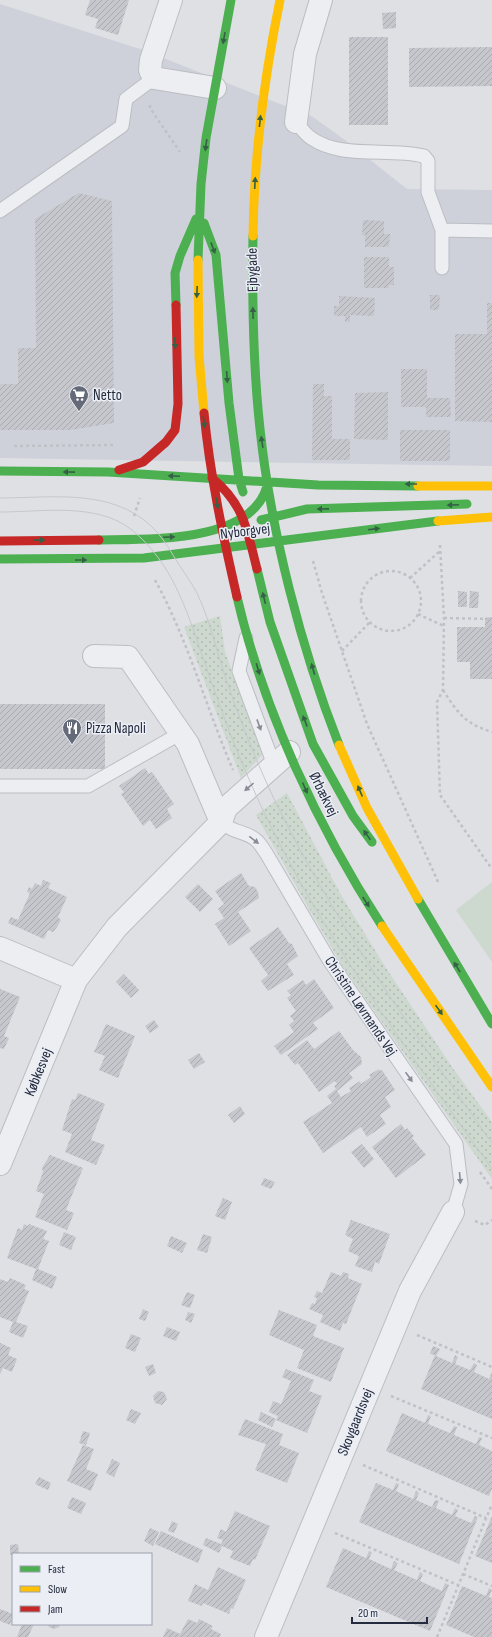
<svg xmlns="http://www.w3.org/2000/svg" width="492" height="1637" font-family="'Sofia Sans Condensed',sans-serif">
<style>
.built{fill:#ced1da}
.grass{fill:url(#grass-dots)}
.garden{fill:#cdd8ce}
.building{fill:url(#building-hatch)}
.lines{fill:none;stroke-linecap:round;stroke-linejoin:round}
.lane-casing{stroke:#bbbdc2;stroke-width:15}
.street-casing{stroke:#bbbdc2;stroke-width:24}
.path{stroke:#c0c1c7;stroke-width:2.5;stroke-dasharray:3 3;stroke-linecap:butt}
.lane{stroke:#edeef1;stroke-width:13}
.street{stroke:#edeef1;stroke-width:22}
.fast{stroke:#4caf50;stroke-width:9}
.slow{stroke:#ffc107;stroke-width:9}
.jam{stroke:#c62828;stroke-width:9}
.tram{stroke:#c6c8cc;stroke-width:1}
.oneway{fill:#346045}
.oneway2{fill:#888c98}
.labels{text-anchor:middle;stroke-width:3;stroke-linejoin:round;paint-order:stroke}
.street-label{font-size:15px;fill:#242b3e;stroke:#ebeef5}
.poi-label{font-size:15px;fill:#242b3e;stroke:#ebeef5;text-anchor:start}
</style>
<defs>
<pattern id="grass-dots" width="8" height="8" patternUnits="userSpaceOnUse"><rect width="8" height="8" fill="#cdd8ce"/><path d="M2 2h.1M6 6h.1" fill="none" stroke="#b0bab2" stroke-width="1.8" stroke-linecap="round"/></pattern>
<pattern id="building-hatch" width="6" height="6" patternUnits="userSpaceOnUse"><rect width="6" height="6" fill="#c5c7cc"/><path d="M-1 1l2-2M0 6l6-6M5 7l2-2" fill="none" stroke="#a9abb0"/></pattern>
</defs>
<rect width="100%" height="100%" fill="#dee0e4"/>
<path class="built" d="M0 4 143 50 313 117 345 140 407 189 492 190V466L0 458Z"/>
<path class="grass" d="M220 616 225 652 262 751V755L241 778 184 627Z
M287 793 341 895 384 965 452 1067 492 1122V1179L342 965 308 907 256 815Z"/>
<path class="garden" d="M492 882V962L456 910Z"/>
<path class="building" d="M90 0H129L118 35 95 28 98 19 85 15Z
M396 12V28L383 29 382 13Z
M349 37H388V125H349Z
M492 47V86L409 87V48Z
M79 193 112 201 114 423 70 430H0V384H18V348H36L35 219Z
M363 220 384 221V234H390L389 247H365V235H362Z
M364 257H389V267H394V285H389V288H364Z
M430 295H440L439 310H430Z
M339 296 375 298 374 316 350 315V322H345V316H334V306H339Z
M487 303H492V422L455 421V334H487Z
M401 369H427V398H450L451 417H426V407H401Z
M313 384H324V396H332V439H350V460H312Z
M388 392V440L354 439 355 393Z
M400 430H450V461H400Z
M458 591 467 592V607H458Z
M470 591 479 592 478 608H469Z
M492 617V679H470V662H457V627H485V618Z
M0 704H105V769H0Z
M145 768 149 774 152 772 174 804 167 809 172 818 156 829 150 820 143 826 121 794 124 792 119 786Z
M241 873 249 886 255 887 258 892 259 898 238 912 251 931 229 946 215 924 224 918 218 909 224 904 215 891Z
M43 880 51 883 48 888 67 897 58 917 61 920 57 927 53 932 48 930 44 939 8 923 11 917 18 920 30 893 27 892 29 887 32 889 35 883 41 886Z
M198 884 213 899 200 912 185 897Z
M278 927 289 943 292 944 298 956 287 964 294 975 268 991 261 981 268 975 249 948Z
M124 974 139 990 131 998 116 982Z
M314 979 334 1008 313 1023 318 1029 281 1055 274 1046 294 1032 289 1025 294 1021 290 1016 296 1011 287 998 291 995 287 991 303 980 306 985Z
M0 989 20 997 4 1036 9 1038 4 1049 0 1048Z
M154 1020 159 1027 150 1033 145 1026Z
M106 1024 135 1036 118 1078 99 1070 105 1056 94 1052Z
M339 1031 353 1050 361 1057 362 1064 349 1073 353 1078 337 1091 341 1097 351 1091 349 1088 360 1081 361 1084 371 1077 369 1075 379 1069 380 1071 382 1070 395 1090 385 1097 391 1107 380 1115 386 1124 367 1137 361 1127 323 1153 303 1122 332 1103 327 1096 336 1089 334 1086 337 1084 335 1081 319 1092 298 1063 295 1065 287 1055 307 1040 314 1049Z
M199 1053 205 1062 194 1069 188 1060Z
M78 1093 105 1104 91 1140 105 1145 96 1165 65 1152 72 1134 62 1130 72 1099 75 1100Z
M240 1106 245 1114 234 1123 228 1115Z
M401 1124 405 1130 407 1128 414 1136 412 1138 426 1155 396 1178 372 1147Z
M362 1144 374 1159 364 1168 351 1152Z
M50 1155 83 1168 66 1210 74 1213 67 1230 35 1217 44 1194 36 1191 43 1172 42 1168Z
M264 1178 275 1182 271 1189 261 1185Z
M223 1198 232 1202 225 1220 215 1216Z
M351 1220 390 1234 379 1264 375 1262 372 1272 355 1266 359 1256 348 1251 353 1239 345 1235Z
M24 1224 28 1226 29 1224 47 1231 43 1239 49 1241 38 1269 57 1277 52 1289 32 1280 36 1269 7 1258 18 1228 22 1230Z
M64 1232 76 1237 71 1250 59 1245Z
M203 1234 212 1237 207 1253 197 1250Z
M171 1236 187 1243 182 1253 167 1246Z
M331 1272 341 1276 343 1272 349 1274 348 1278 362 1284 346 1324 343 1323 340 1331 320 1322 323 1315 309 1309 312 1303 315 1304 317 1298 314 1297 317 1291 322 1293Z
M10 1278 26 1285 24 1289 29 1291 16 1322 28 1326 23 1338 9 1332 13 1322 0 1317V1279L8 1282Z
M187 1292 195 1295 190 1308 181 1305Z
M143 1309 149 1312 145 1321 139 1319Z
M279 1310 317 1325 313 1336 344 1348 331 1382 297 1368 304 1350 269 1335Z
M188 1312 195 1314 191 1323 185 1320Z
M167 1327 180 1332 176 1341 163 1336Z
M131 1334 141 1338 135 1352 125 1348Z
M0 1343 11 1348 8 1355 17 1359 12 1372 3 1368 0 1374Z
M433 1346 440 1349 436 1356 452 1363 455 1355 458 1357 455 1364 470 1370 474 1363 477 1365 474 1372 489 1379 492 1372V1419L421 1389 435 1355 430 1354Z
M153 1364 156 1373 149 1376 145 1367Z
M286 1369 314 1380 309 1391 322 1396 307 1433 276 1420 278 1416 269 1412 273 1401 281 1404 291 1381 282 1377Z
M158 1391 164 1392 167 1399 162 1405 155 1403 153 1396Z
M131 1409 141 1413 135 1424 126 1420Z
M261 1412 276 1419 272 1427 258 1420Z
M402 1413 425 1423 428 1415 431 1416 428 1424 450 1433 454 1426 457 1427 454 1435 476 1444 479 1437 482 1438 479 1445 492 1451V1489L489 1496 386 1451Z
M245 1419 283 1434 279 1445 299 1453 287 1483 255 1470 266 1444 238 1435Z
M83 1431 90 1433 86 1445 79 1443Z
M83 1445 94 1449 86 1469 98 1474 91 1491 67 1481Z
M112 1459 120 1463 114 1477 106 1473Z
M39 1477 51 1483 48 1490 35 1484Z
M376 1483 393 1490 396 1483 399 1484 396 1491 413 1499 416 1491 419 1493 416 1500 432 1507 435 1500 439 1501 436 1508 452 1515 455 1508 458 1510 455 1516 471 1523 475 1516 478 1517 459 1564 359 1522Z
M72 1497 86 1503 81 1514 67 1508Z
M235 1511 270 1526 255 1560 253 1559 250 1566 230 1558 233 1551 222 1546 219 1553 203 1545 206 1538 221 1544 223 1540 217 1538 221 1529 226 1532Z
M492 1516V1563L475 1556Z
M172 1521 178 1524 174 1533 168 1531Z
M150 1528 159 1532 153 1546 144 1541Z
M161 1531 203 1550 198 1563 155 1544Z
M18 1544 19 1554 10 1555V1545Z
M343 1548 366 1558 369 1551 372 1552 369 1559 391 1569 394 1561 398 1563 394 1570 417 1580 420 1572 423 1574 420 1581 442 1591 445 1583 449 1585 430 1631 326 1587Z
M218 1567 246 1580 233 1609 231 1608 229 1614 203 1603 202 1606 188 1601 195 1584 208 1590Z
M462 1586 486 1596 489 1588 492 1590 489 1597 492 1598V1637H474L446 1625Z
M0 1609 13 1614 10 1625 0 1621Z
M188 1619 197 1623 199 1619 213 1626 211 1629 221 1634 220 1637H163L167 1628 180 1634Z
M22 1624H34L28 1637H17Z
M48 1624H60L59 1627 54 1629 49 1627Z"/>
<g class="lines">
<defs>
<path id="lane" d="M296 122C300 127 305 134 311 138 342 160 389 147 424 156L428 161V192L442 230
M0 211 122 126 126 99 154 78
M442 268V230L492 231
M246 638 239 671 274 765
M0 786H88L181 733
M221 822C234 834 244 830 256 840 260 843 263 849 266 853L329 960 456 1144 461 1184 453 1212"/>
<path id="street" d="M171 0 151 60 150 70 154 78 215 88
M296 122 305 54 321 0
M94 656 128 657 188 744 221 822
M0 948 76 980
M0 1164 76 980 117 927 221 822 226 808 289 752
M266 1637 410 1291 453 1212"/>
</defs>
<use href="#lane" class="lane-casing"/>
<use href="#street" class="street-casing"/>
<path class="path" d="M150 105V108L180 152
M14 446 115 445
M134 516 140 498
M440 545 444 618 443 690 437 702 440 795 492 869
M313 561 322 593 367 724 439 884
M361 601a30 30 0 1 1 60 0a30 30 0 1 1-60 0Z
M410 578 440 551
M155 580C188 640 206 707 233 770
M418 614 444 626
M444 618 492 619
M342 651 370 622
M443 690C457 712 465 724 492 732
M480 1172 492 1189
M475 1221 485 1225 492 1220
M417 1335 492 1367
M391 1396 492 1438
M363 1465 486 1518
M335 1533 458 1585
M463 1574 492 1586
M437 1637 492 1504"/>
<use href="#lane" class="lane"/>
<use href="#street" class="street"/>
<path class="fast" d="M204 223 216 255 229 403 239 479 243 492
M253 236C252 300 253 365 260 429 271 532 301 648 339 745
M198 260 201 184 206 138 231 0
M176 305 175 273 180 256 196 219
M0 471 108 472 318 485 418 486
M261 520 307 509 467 504
M99 540C147 539 258 544 268 481
M0 559 144 558 438 521
M257 569 270 622 313 744 353 816 372 842
M237 597C264 712 318 827 382 926
M418 899 492 1024"/>
<path class="slow" d="M253 236C254 157 264 78 280 0
M198 260 199 356 204 413
M418 486H492
M438 521 492 517
M339 745 367 808 418 899
M382 926 492 1087"/>
<path class="jam" d="M204 413C210 475 223 536 237 597
M119 470 143 462 166 442 175 430 178 404 176 305
M212 478C245 505 247 531 257 569
M0 541 99 540"/>
<path class="tram" d="M0 498C51 498 109 488 150 525 161 535 169 548 176 560 183 571 191 582 197 593 211 623 218 657 229 688 245 734 263 778 285 821 343 935 418 1038 492 1143
M0 512C42 512 97 502 132 530 172 563 186 608 202 655 211 681 220 707 230 733 248 780 269 825 293 869 350 974 423 1071 492 1169"/>
</g>
<defs><path id="oneway-solid" d="M-6-.8H1V-3.2L6.5 0L1 3.2V.8H-6Z"/></defs>
<g class="oneway">
<use href="#oneway-solid" transform="translate(224 38) rotate(100)"/>
<use href="#oneway-solid" transform="translate(260 121) rotate(-84)"/>
<use href="#oneway-solid" transform="translate(206 145) rotate(98)"/>
<use href="#oneway-solid" transform="translate(255 183) rotate(-87)"/>
<use href="#oneway-solid" transform="translate(213 248) rotate(70)"/>
<use href="#oneway-solid" transform="translate(197 292) rotate(92)"/>
<use href="#oneway-solid" transform="translate(253 313) rotate(-91)"/>
<use href="#oneway-solid" transform="translate(175 343) rotate(88)"/>
<use href="#oneway-solid" transform="translate(227 377) rotate(86)"/>
<use href="#oneway-solid" transform="translate(204 422) rotate(82)"/>
<use href="#oneway-solid" transform="translate(262 442) rotate(-99)"/>
<use href="#oneway-solid" transform="translate(69 472) rotate(-179)"/>
<use href="#oneway-solid" transform="translate(174 476) rotate(-177)"/>
<use href="#oneway-solid" transform="translate(411 484) rotate(180)"/>
<use href="#oneway-solid" transform="translate(217 503) rotate(80)"/>
<use href="#oneway-solid" transform="translate(453 505) rotate(177)"/>
<use href="#oneway-solid" transform="translate(323 509) rotate(179)"/>
<use href="#oneway-solid" transform="translate(374 529) rotate(-7)"/>
<use href="#oneway-solid" transform="translate(169 537) rotate(-3)"/>
<use href="#oneway-solid" transform="translate(39 540) rotate(-1)"/>
<use href="#oneway-solid" transform="translate(81 560)"/>
<use href="#oneway-solid" transform="translate(264 598) rotate(-104)"/>
<use href="#oneway-solid" transform="translate(258 669) rotate(73)"/>
<use href="#oneway-solid" transform="translate(313 669) rotate(-106)"/>
<use href="#oneway-solid" transform="translate(305 721) rotate(-111)"/>
<use href="#oneway-solid" transform="translate(305 788) rotate(66)"/>
<use href="#oneway-solid" transform="translate(360 791) rotate(-113)"/>
<use href="#oneway-solid" transform="translate(367 835) rotate(-125)"/>
<use href="#oneway-solid" transform="translate(366 902) rotate(57)"/>
<use href="#oneway-solid" transform="translate(457 967) rotate(-122)"/>
<use href="#oneway-solid" transform="translate(439 1010) rotate(55)"/>
</g>
<g class="oneway2">
<use href="#oneway-solid" transform="translate(259 725) rotate(70)"/>
<use href="#oneway-solid" transform="translate(249 787) rotate(139)"/>
<use href="#oneway-solid" transform="translate(254 840) rotate(38)"/>
<use href="#oneway-solid" transform="translate(409 1077) rotate(55)"/>
<use href="#oneway-solid" transform="translate(460 1178) rotate(85)"/>
</g>
<defs>
<symbol id="supermarket-pin" viewBox="-11 -11 22 30"><path d="M0 17L-7.5 6A9.5 9.5 0 1 1 7.5 6Z" fill="#656a78" stroke="#ebeef5"/><path d="M-6-5.5h2.5l.6 2H6L4.5 2H-2.5L-4.4-4H-6ZM-1.5 3.2a1.3 1.3 0 1 0 .1 0ZM3 3.2a1.3 1.3 0 1 0 .1 0Z" fill="#fff"/></symbol>
<symbol id="restaurant-pin" viewBox="-11 -11 22 30"><path d="M0 17L-7.5 6A9.5 9.5 0 1 1 7.5 6Z" fill="#656a78" stroke="#ebeef5"/><path d="M-5-6h1v4h1v-4h1v4h1v-4h1v5L-1.5 .5V6h-2V.5L-5-1ZM5-6V6H3V1.5H1.5Q1.5-4 5-6Z" fill="#fff"/></symbol>
</defs>
<g fill-rule="evenodd">
<use href="#supermarket-pin" x="68" y="384" width="22" height="30"/>
<use href="#restaurant-pin" x="61" y="717" width="22" height="30"/>
</g>
<g class="labels">
<g class="street-label">
<text transform="translate(252 270) rotate(-91)" y="5">Ejbygade</text>
<text transform="translate(245 531) rotate(-7)" y="5">Nyborgvej</text>
<text transform="translate(324 794) rotate(64)" y="5">Ørbækvej</text>
<text transform="translate(361 1006) rotate(56)" y="5">Christine Løvmands Vej</text>
<text transform="translate(38 1072) rotate(-68)" y="5">Købkesvej</text>
<text transform="translate(355 1422) rotate(-68)" y="5">Skovgaardsvej</text>
</g>
<g class="poi-label">
<text x="93" y="400">Netto</text>
<text x="86" y="733">Pizza Napoli</text>
</g>
</g>
<rect x="12" y="1553" width="140" height="72" fill="#ebeef5" stroke="#9ba0ac"/>
<rect x="20" y="1566" width="20" height="6" fill="#4caf50" stroke="#9ba0ac"/>
<text x="48" y="1573" font-size="12" fill="#242b3e">Fast</text>
<rect x="20" y="1586" width="20" height="6" fill="#ffc107" stroke="#9ba0ac"/>
<text x="48" y="1593" font-size="12" fill="#242b3e">Slow</text>
<rect x="20" y="1606" width="20" height="6" fill="#c62828" stroke="#9ba0ac"/>
<text x="48" y="1613" font-size="12" fill="#242b3e">Jam</text>
<path d="M352 1617v6h75v-6" fill="none" stroke="#242b3e" stroke-width="2"/>
<text x="358" y="1617" font-size="12" fill="#242b3e" stroke="#ebeef5" stroke-width="3" paint-order="stroke">20 m</text>
</svg>
